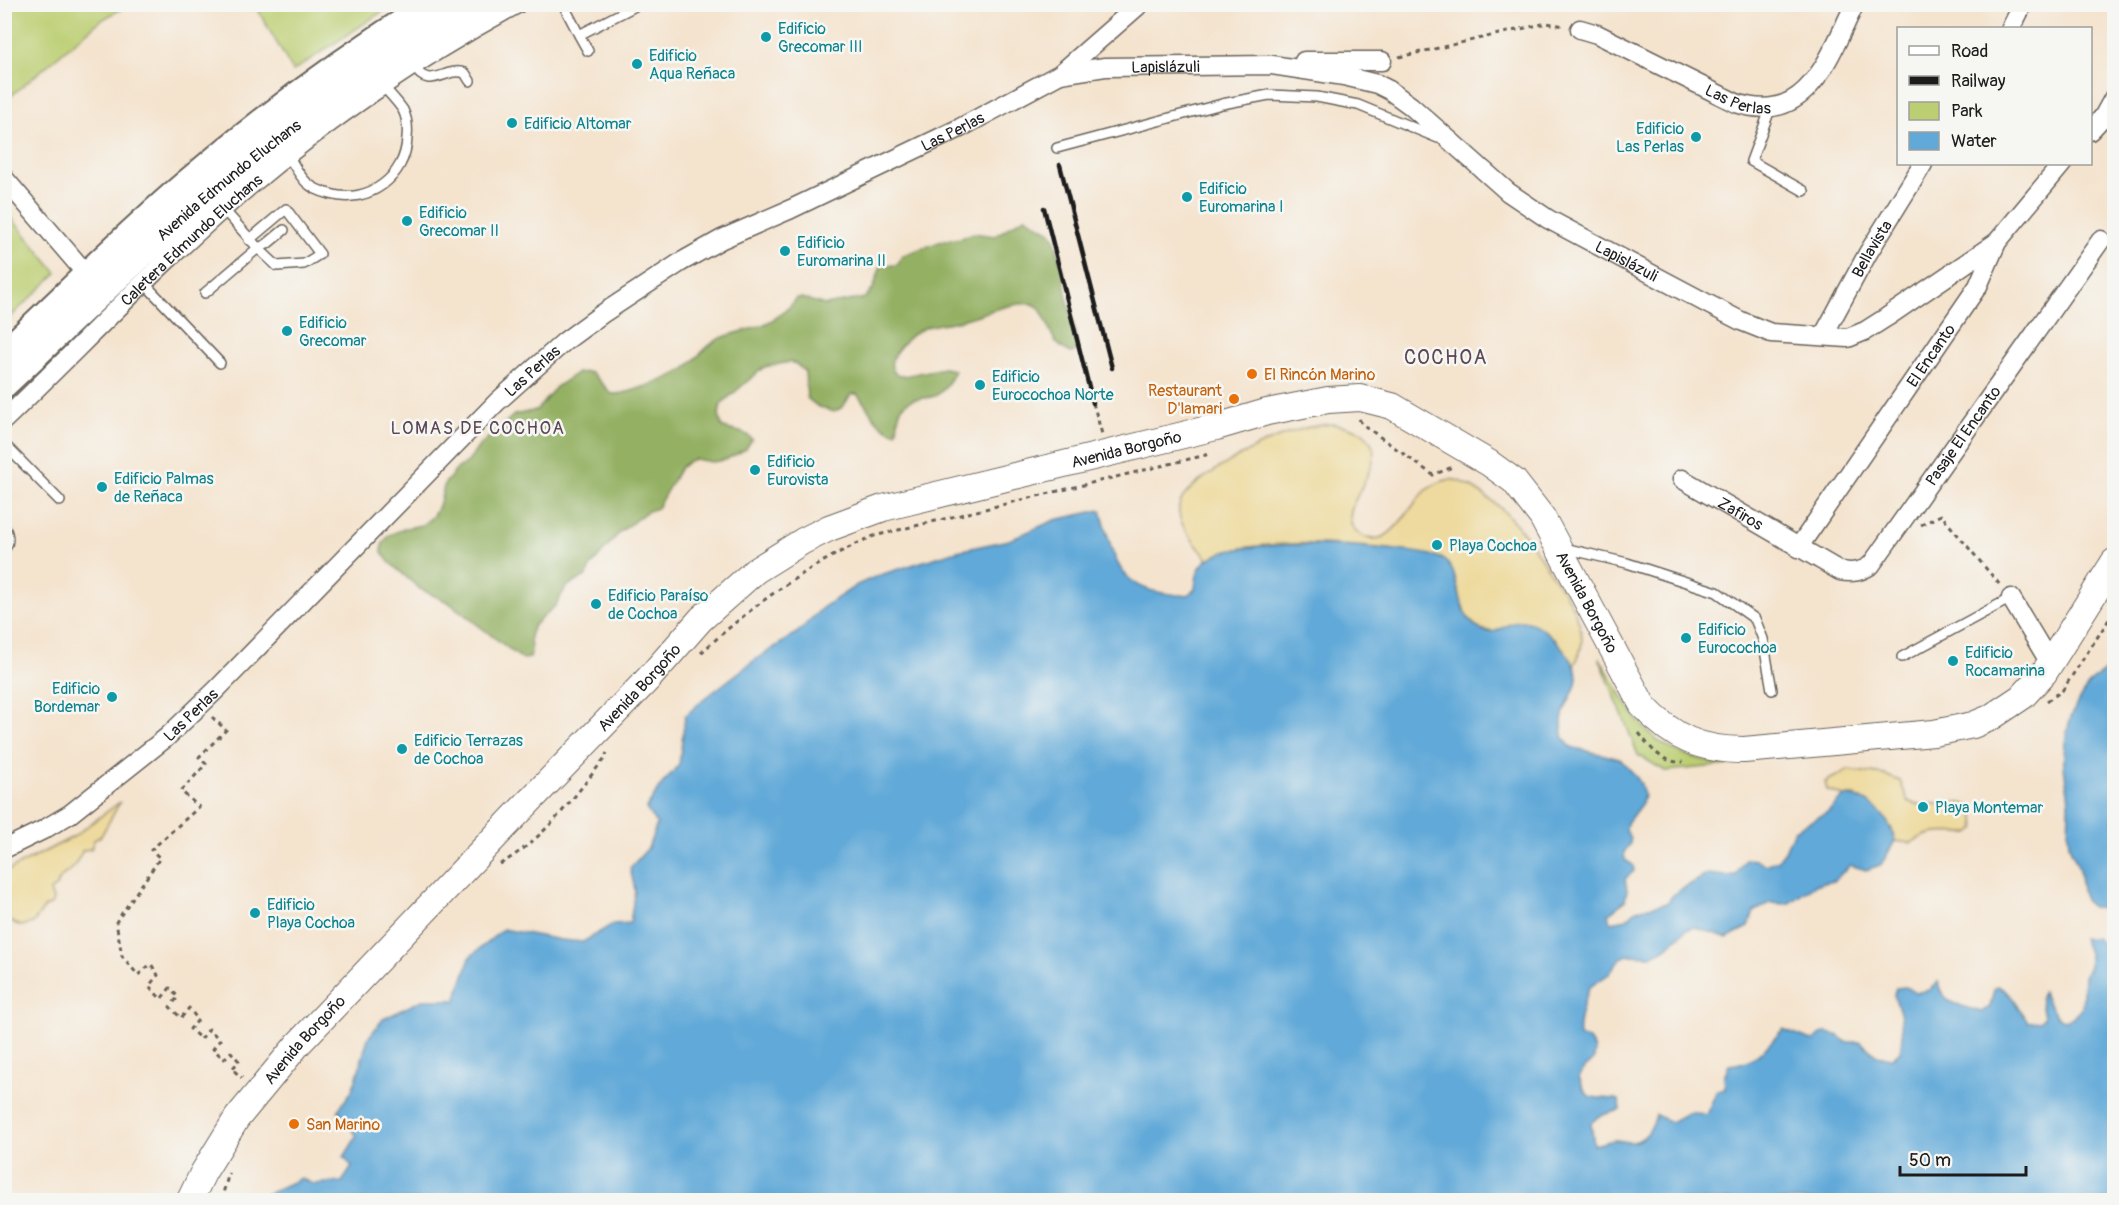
<svg xmlns="http://www.w3.org/2000/svg" width="2119" height="1205" font-family="Pangolin,sans-serif">
<style>
.green{fill:#bbce71;stroke:#6c7546;stroke-width:1.5}
.forest{fill:#94b163;stroke:#586640;stroke-width:1.5}
.sand{fill:#eeda9e;stroke:#857b5d;stroke-width:1.5}
.water{fill:#61a9d8;stroke:#3e627a;stroke-width:1.5}
.lines{fill:none;stroke-linecap:round;stroke-linejoin:round}
.lane-casing{stroke:#68625a;stroke-width:12}
.street-casing{stroke:#68625a;stroke-width:21}
.secondary-casing{stroke:#68625a;stroke-width:28}
.primary-casing{stroke:#68625a;stroke-width:32}
.path{stroke:#68625a;stroke-width:3;stroke-dasharray:4.5 4.5;stroke-linecap:butt}
.lane{stroke:#fff;stroke-width:9}
.street{stroke:#fff;stroke-width:18}
.secondary{stroke:#fff;stroke-width:26}
.primary{stroke:#fff;stroke-width:28}
.rail{stroke:#1c1c1c;stroke-width:4.5}
.culture-dot{fill:#0f9aa8;stroke:#f6f6f2;stroke-width:2}
.food-dot{fill:#e8710a;stroke:#f6f6f2;stroke-width:2}
.labels{text-anchor:middle;stroke-width:5;stroke-linejoin:round;paint-order:stroke}
.culture-label{font-size:16px;fill:#0d838f;stroke:#f6f6f2;text-anchor:start}
.street-label{font-size:16px;fill:#1c1c1c;stroke:#f6f6f2}
.food-label{font-size:16px;fill:#c56008;stroke:#f6f6f2;text-anchor:start}
.neighbourhood-label{font-size:18px;letter-spacing:1.5px;fill:#5c4755;stroke:#f6f6f2}
.quarter-label{font-size:20px;letter-spacing:1.5px;fill:#5c4755;stroke:#f6f6f2}
</style>
<rect width="100%" height="100%" fill="#f6f6f2"/>
<filter id="ink" filterUnits="userSpaceOnUse"><feTurbulence type="fractalNoise" baseFrequency=".0167" numOctaves="2"/><feDisplacementMap in="SourceGraphic" scale="12" xChannelSelector="R" yChannelSelector="G"/><feConvolveMatrix kernelMatrix="1 2 1 2 8 2 1 2 1" color-interpolation-filters="sRGB"/></filter>
<filter id="wash" filterUnits="userSpaceOnUse"><feTurbulence type="fractalNoise" baseFrequency=".008" numOctaves="4" result="noise"/><feDisplacementMap in="SourceGraphic" scale="24" xChannelSelector="R" yChannelSelector="G"/><feGaussianBlur stdDeviation="1.35" result="paint"/><feColorMatrix in="noise" values="0 0 0 0 0 0 0 0 0 0 0 0 0 0 0 0 0 1.4 0 .05"/><feComposite in="paint" operator="in"/></filter>
<g filter="url(#wash)">
<rect width="100%" height="100%" fill="#f4e3cd"/>
<path class="green" d="M5 4H128V5L100 21 5 101Z
M255 5H392L293 71Z
M5 210 57 273 5 322H4Z
M1599 657C1639 724 1645 752 1728 765L1665 771 1638 755Z"/>
<path class="forest" d="M1025 217 1051 232 1054 237 1064 276 1066 294 1072 317 1077 345 1076 351 1071 353C1065 350 1060 347 1056 342 1049 333 1044 307 1033 304 1014 300 977 317 957 321 946 324 932 324 922 329 911 334 885 357 893 370 895 375 899 376 904 376L944 368 955 370C953 377 942 393 935 396 923 400 910 395 901 409 897 415 899 425 896 432 878 430 868 406 857 394H851L843 407 834 412 817 406 807 398 805 372 796 364 790 362 764 367 721 404 719 415 722 427C733 433 743 429 752 439L746 449 725 460 712 462 695 459 689 461 680 468 657 508 646 512 619 533 591 566 586 576 566 587 555 606 534 625 530 636 531 653 530 658 523 659 518 656 448 602 420 589 389 562 382 552V545L389 535 406 528 422 525 432 517 439 506 445 483 458 468 468 462 479 446 514 415 537 410 556 387 577 373 588 372 593 374 612 394C627 395 674 377 686 368 696 359 705 347 717 340 726 335 737 333 747 330 767 325 785 314 797 298H802L825 305 865 298 873 289 881 266 897 265 903 255 942 241 961 238 973 233 995 236Z"/>
<path class="sand" d="M1333 424C1342 426 1355 427 1363 433 1401 462 1323 512 1361 535 1391 553 1409 503 1427 490 1431 486 1441 481 1447 480 1456 478 1465 483 1473 488 1509 509 1527 536 1549 571 1555 580 1562 588 1567 597 1580 619 1589 642 1574 665L1562 649 1511 624 1496 632 1479 629 1466 616 1460 601 1459 592 1442 558C1388 545 1257 533 1208 559 1198 546 1173 522 1180 503 1189 479 1262 443 1287 434 1302 428 1317 425 1333 424Z
M1848 770 1885 775 1900 781 1908 801C1930 812 1950 794 1974 808L1976 828 1969 833C1946 833 1931 829 1911 843L1895 841 1892 829 1880 812 1856 796H1844L1827 790 1825 782Z
M120 802 101 836 94 840 91 849 83 850 74 867 61 877 57 885 50 891 53 900 51 905 45 907 33 923 21 926 5 919V872L73 837Z"/>
<path class="water" d="M1101 510C1112 550 1115 587 1164 593 1172 594 1179 596 1188 595L1195 589C1196 576 1198 565 1210 558 1225 549 1246 548 1263 546 1308 543 1351 545 1395 550 1410 552 1426 552 1440 558 1465 568 1452 617 1482 630 1498 637 1505 622 1520 621 1541 620 1565 648 1574 665 1583 683 1569 696 1564 712 1561 720 1562 731 1564 739L1571 747 1620 759 1635 775 1641 784 1644 795 1642 803 1627 823 1626 830C1632 841 1632 843 1624 852L1625 860 1633 865 1634 871 1625 879 1627 890 1625 901 1608 914 1611 922 1627 919 1636 910 1667 903 1673 895 1682 889 1708 874 1725 876 1736 875 1746 859 1757 860 1766 865 1778 860 1785 851 1794 830 1828 812 1844 796C1871 797 1889 816 1895 841L1881 865 1866 870 1850 865 1834 881 1815 885 1788 904 1769 903 1754 912 1748 927 1727 938 1695 927 1686 930 1665 949 1651 956 1628 955 1621 958 1609 974 1590 987C1584 1000 1577 1023 1579 1036L1588 1039 1595 1049 1594 1060 1585 1068 1579 1077C1587 1106 1597 1095 1619 1100L1620 1110 1599 1116 1591 1123 1594 1145C1601 1144 1606 1141 1613 1140 1619 1139 1626 1143 1632 1142 1647 1140 1652 1127 1656 1115L1671 1122 1691 1111 1706 1115 1717 1090 1725 1089 1724 1076 1729 1065C1756 1063 1766 1048 1783 1029L1814 1041 1821 1034 1826 1033 1837 1035 1846 1042H1861L1877 1056 1892 1058 1900 1051 1902 1040 1901 1016 1894 995 1896 988 1906 987 1915 993 1929 990 1938 982C1942 1005 1962 1005 1981 1012L1990 1007 1994 989 1998 986C2016 996 2016 1007 2028 1022L2039 1021 2044 1017 2040 997 2042 992 2056 1016 2063 1020 2071 1018 2082 1009 2084 977 2089 966V953L2083 938H2095L2105 946 2114 945V1200H257L258 1198 301 1178 313 1184 342 1182 352 1167 344 1157 357 1136 338 1110 351 1092 356 1080 368 1038 383 1019 422 1000H456L470 957 503 929 561 940 583 942 613 924 630 923 635 890 630 868 648 848 657 824 646 809 662 784 679 765 685 716 704 699 756 659 798 632 822 608 857 585 877 576 918 563 957 551 1009 540 1055 520Z
M2114 668V907C2106 908 2095 911 2088 904 2080 896 2082 881 2079 870 2077 861 2071 853 2069 844 2067 832 2069 821 2069 808 2070 791 2063 775 2064 758 2064 726 2080 678 2114 668Z"/>
</g>
<g filter="url(#ink)">
<g class="lines">
<defs>
<path id="lane" d="M563 4 579 35 639 4
M656 4H662
M579 35 588 51
M413 65C429 93 445 66 465 73L470 81
M1771 107 1751 161 1804 191
M1057 148 1222 104 1269 95 1317 97 1358 105 1438 138
M288 155C293 163 298 174 306 182 312 188 322 192 330 194 368 205 406 177 407 138 408 129 407 118 403 110 398 102 389 93 382 85
M249 240 286 209 320 254 304 264 277 266 258 248 267 244 284 230
M145 284 220 363
M205 293 258 248 223 209
M4 444 60 501
M4 526C9 535 10 542 4 550
M1564 548 1627 563 1717 592 1755 619 1763 639 1772 690
M1902 657 2011 598"/>
<g id="street">
<path d="M2011 28 2023 4"/>
<path id="s1" d="M1580 29 1597 34 1736 103C1809 127 1829 55 1855 4"/>
<path d="M1304 61H1382"/>
<path id="s2" d="M1060 74 1105 67 1272 65 1344 76 1377 84 1389 90 1411 106 1508 192 1548 219 1708 304 1741 321 1771 333 1848 338 1865 331 1887 317 1997 242"/>
<path d="M2090 131 2103 117 2114 97"/>
<path d="M4 178 88 276"/>
<path id="s3" d="M1823 336 1868 253 1923 164"/>
<path id="s4" d="M4 420C87 340 167 255 254 182 336 113 424 55 517 4"/>
<path id="s5" d="M1682 479 1840 571C1853 573 1861 572 1871 565L2101 240"/>
<path id="s6" d="M1798 548 1978 286 1997 242 2062 164"/>
<path d="M2011 598 2050 663"/>
<path id="s7" d="M4 849 43 830 70 814 167 737 216 690 497 402 564 342 602 314 681 262 722 239 791 209 960 128 1060 74 1140 4"/>
</g>
<g id="secondary">
<path id="s8" d="M190 1200 203 1173 237 1118 298 1044 516 815 649 678 701 619 755 571 803 541 829 528 883 508 1216 427 1267 412 1328 400 1360 398 1392 406 1489 463 1514 481 1542 517 1643 706C1673 738 1700 750 1744 750L1934 733 1973 725 1990 718 2023 696 2044 673 2114 562"/>
</g>
<g id="primary">
<path d="M4 355C64 299 122 240 184 187 262 120 345 59 433 4"/>
<path id="s9" d="M4 383C68 323 131 260 198 203 285 129 378 62 476 4"/>
</g>
</defs>
<use href="#lane" class="lane-casing"/>
<use href="#street" class="street-casing"/>
<use href="#secondary" class="secondary-casing"/>
<use href="#primary" class="primary-casing"/>
<path class="path" d="M1399 57 1547 23 1565 26
M1093 403 1102 434
M1359 419 1362 424 1433 475 1455 466
M1921 525 1941 515 2000 585
M701 653C752 605 811 563 874 536L1206 455 1208 449
M2047 701 2062 691 2114 612
M212 717 226 730 199 757 206 764 181 791 199 807 151 850 160 858 116 922 122 956 138 975 151 964 158 975 149 986 161 999 170 988 178 997 170 1007 181 1018 189 1008 198 1020 190 1029 201 1039 209 1029 220 1040 213 1049 224 1059 231 1052 239 1061 232 1069 242 1078
M1639 733C1651 749 1662 763 1683 762
M500 864C545 839 573 798 604 759L607 753
M221 1200 229 1173"/>
<use href="#lane" class="lane"/>
<use href="#street" class="street"/>
<use href="#secondary" class="secondary"/>
<use href="#primary" class="primary"/>
<path class="rail" d="M1060 165 1112 368
M1044 208 1093 403"/>
</g>
</g>
<g class="culture-dot">
<circle cx="766" cy="37" r="6"/>
<circle cx="637" cy="64" r="6"/>
<circle cx="512" cy="123" r="6"/>
<circle cx="1696" cy="137" r="6"/>
<circle cx="1187" cy="197" r="6"/>
<circle cx="407" cy="221" r="6"/>
<circle cx="785" cy="251" r="6"/>
<circle cx="287" cy="331" r="6"/>
<circle cx="980" cy="385" r="6"/>
<circle cx="755" cy="470" r="6"/>
<circle cx="102" cy="487" r="6"/>
<circle cx="1437" cy="545" r="6"/>
<circle cx="596" cy="604" r="6"/>
<circle cx="1686" cy="638" r="6"/>
<circle cx="1953" cy="661" r="6"/>
<circle cx="112" cy="697" r="6"/>
<circle cx="402" cy="749" r="6"/>
<circle cx="1923" cy="807" r="6"/>
<circle cx="255" cy="913" r="6"/>
</g>
<g class="food-dot">
<circle cx="1252" cy="374" r="6"/>
<circle cx="1234" cy="399" r="6"/>
<circle cx="294" cy="1124" r="6"/>
</g>
<g class="labels">
<g class="culture-label">
<text x="778" y="34">Edificio<tspan x="778" dy="18">Grecomar III</tspan></text>
<text x="649" y="61">Edificio<tspan x="649" dy="18">Aqua Reñaca</tspan></text>
<text x="524" y="129">Edificio Altomar</text>
<text x="1684" y="134" text-anchor="end">Edificio<tspan x="1684" dy="18">Las Perlas</tspan></text>
<text x="1199" y="194">Edificio<tspan x="1199" dy="18">Euromarina I</tspan></text>
<text x="419" y="218">Edificio<tspan x="419" dy="18">Grecomar II</tspan></text>
<text x="797" y="248">Edificio<tspan x="797" dy="18">Euromarina II</tspan></text>
<text x="299" y="328">Edificio<tspan x="299" dy="18">Grecomar</tspan></text>
<text x="992" y="382">Edificio<tspan x="992" dy="18">Eurocochoa Norte</tspan></text>
<text x="767" y="467">Edificio<tspan x="767" dy="18">Eurovista</tspan></text>
<text x="114" y="484">Edificio Palmas<tspan x="114" dy="18">de Reñaca</tspan></text>
<text x="1449" y="551">Playa Cochoa</text>
<text x="608" y="601">Edificio Paraíso<tspan x="608" dy="18">de Cochoa</tspan></text>
<text x="1698" y="635">Edificio<tspan x="1698" dy="18">Eurocochoa</tspan></text>
<text x="1965" y="658">Edificio<tspan x="1965" dy="18">Rocamarina</tspan></text>
<text x="100" y="694" text-anchor="end">Edificio<tspan x="100" dy="18">Bordemar</tspan></text>
<text x="414" y="746">Edificio Terrazas<tspan x="414" dy="18">de Cochoa</tspan></text>
<text x="1935" y="813">Playa Montemar</text>
<text x="267" y="910">Edificio<tspan x="267" dy="18">Playa Cochoa</tspan></text>
</g>
<g class="street-label">
<text dy="6" stroke="none"><textPath href="#s2" startOffset="106">Lapislázuli</textPath></text>
<text dy="6" stroke="none"><textPath href="#s1" startOffset="174">Las Perlas</textPath></text>
<text dy="6" stroke="none"><textPath href="#s7" startOffset="1202">Las Perlas</textPath></text>
<text dy="6" stroke="none"><textPath href="#s9" startOffset="303">Avenida Edmundo Eluchans</textPath></text>
<text dy="6" stroke="none"><textPath href="#s4" startOffset="260">Caletera Edmundo Eluchans</textPath></text>
<text dy="6" stroke="none"><textPath href="#s3" startOffset="100">Bellavista</textPath></text>
<text dy="6" stroke="none"><textPath href="#s2" startOffset="627">Lapislázuli</textPath></text>
<text dy="6" stroke="none"><textPath href="#s6" startOffset="234">El Encanto</textPath></text>
<text dy="6" stroke="none"><textPath href="#s7" startOffset="716">Las Perlas</textPath></text>
<text dy="6" stroke="none"><textPath href="#s5" startOffset="374">Pasaje El Encanto</textPath></text>
<text dy="6" stroke="none"><textPath href="#s8" startOffset="1242">Avenida Borgoño</textPath></text>
<text dy="6" stroke="none"><textPath href="#s5" startOffset="68">Zafiros</textPath></text>
<text dy="6" stroke="none"><textPath href="#s8" startOffset="1800">Avenida Borgoño</textPath></text>
<text dy="6" stroke="none"><textPath href="#s8" startOffset="684">Avenida Borgoño</textPath></text>
<text dy="6" stroke="none"><textPath href="#s7" startOffset="231">Las Perlas</textPath></text>
<text dy="6" stroke="none"><textPath href="#s8" startOffset="198">Avenida Borgoño</textPath></text>
</g>
<g class="food-label">
<text x="1264" y="380">El Rincón Marino</text>
<text x="1222" y="396" text-anchor="end">Restaurant<tspan x="1222" dy="18">D'lamari</tspan></text>
<text x="306" y="1130">San Marino</text>
</g>
<g class="neighbourhood-label">
<text x="478" y="434">LOMAS DE COCHOA</text>
</g>
<g class="quarter-label">
<text x="1446" y="364">COCHOA</text>
</g>
</g>
<rect width="2119" height="1205" fill="none" stroke="#f6f6f2" stroke-width="24"/>
<rect x="1897" y="27" width="195" height="138" fill="#f6f6f2" stroke="#9f9f9c" stroke-width="1.5"/>
<rect x="1909" y="46" width="30" height="9" fill="#ffffff" stroke="#9f9f9c" stroke-width="1.5"/>
<text x="1951" y="57" font-size="18" fill="#1c1c1c">Road</text>
<rect x="1909" y="76" width="30" height="9" fill="#1c1c1c" stroke="#9f9f9c" stroke-width="1.5"/>
<text x="1951" y="87" font-size="18" fill="#1c1c1c">Railway</text>
<rect x="1909" y="102" width="30" height="18" fill="#bbce71" stroke="#9f9f9c" stroke-width="1.5"/>
<text x="1951" y="117" font-size="18" fill="#1c1c1c">Park</text>
<rect x="1909" y="132" width="30" height="18" fill="#61a9d8" stroke="#9f9f9c" stroke-width="1.5"/>
<text x="1951" y="147" font-size="18" fill="#1c1c1c">Water</text>
<path d="M1900 1166v9h126v-9" fill="none" stroke="#1c1c1c" stroke-width="3"/>
<text x="1909" y="1166" font-size="18" fill="#1c1c1c" stroke="#f6f6f2" stroke-width="4.5" paint-order="stroke">50 m</text>
</svg>
